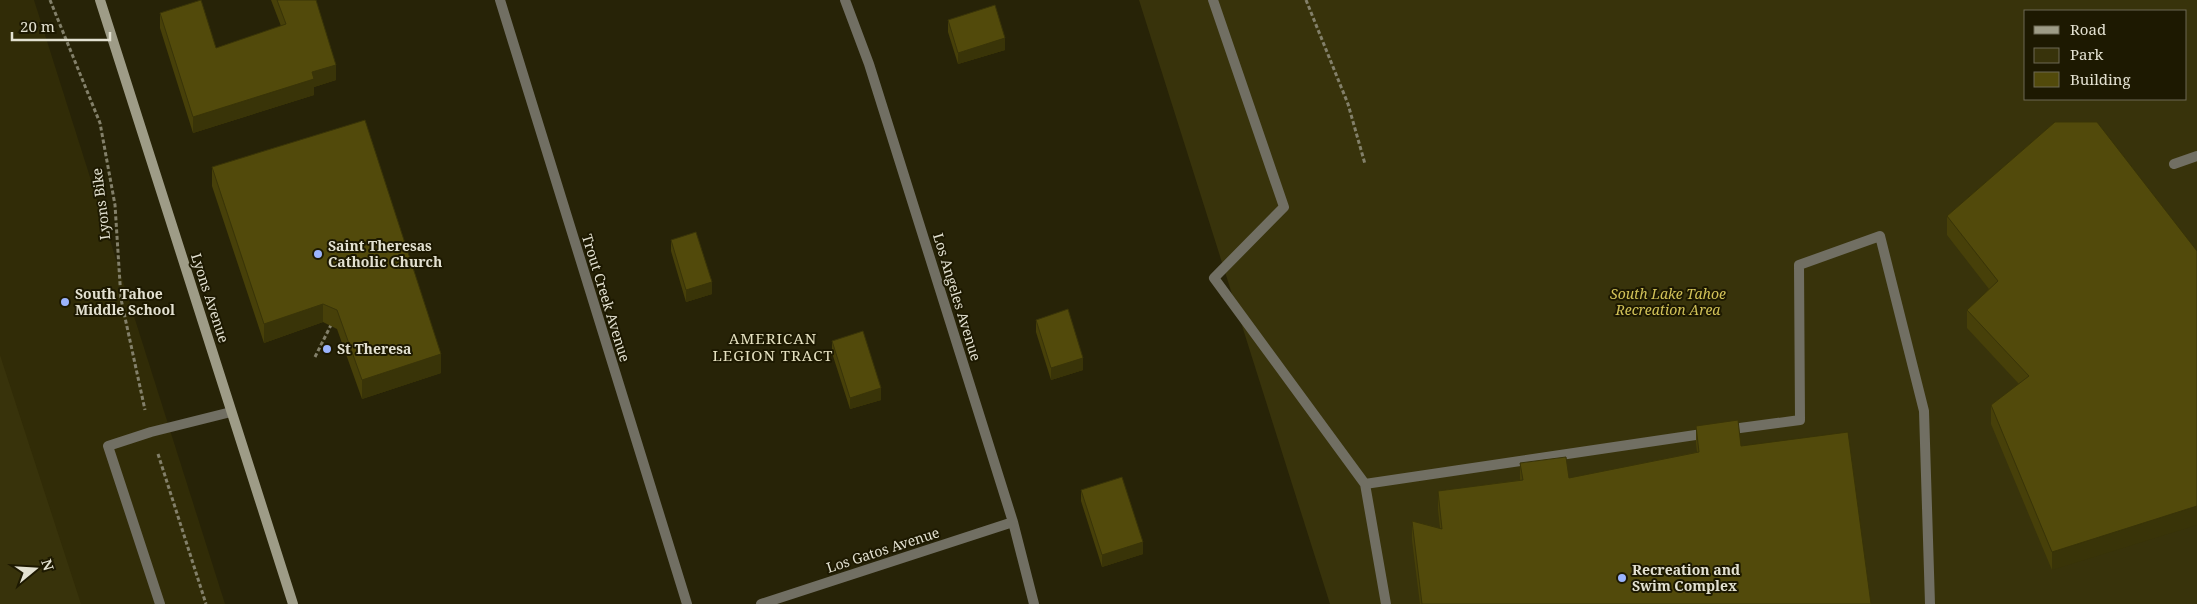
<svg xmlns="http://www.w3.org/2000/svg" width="2197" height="604" font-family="'Noto Serif',serif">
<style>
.built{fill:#312c07}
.green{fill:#38330b;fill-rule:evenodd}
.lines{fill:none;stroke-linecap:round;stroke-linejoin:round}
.path{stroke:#83806a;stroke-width:3;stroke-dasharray:4 2.5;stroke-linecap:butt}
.lane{stroke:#716f63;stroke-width:10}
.street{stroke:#716f63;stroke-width:10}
.secondary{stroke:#9e9c87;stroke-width:10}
.wall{fill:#474009}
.shaded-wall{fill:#393408}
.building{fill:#524a0b;stroke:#393408}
.poi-dot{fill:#9bb4fd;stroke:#1d1901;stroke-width:2}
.labels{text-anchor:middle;stroke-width:4;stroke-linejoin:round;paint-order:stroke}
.street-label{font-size:14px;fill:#e3e1d1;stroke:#1d1901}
.poi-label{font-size:14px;font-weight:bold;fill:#e3e1d1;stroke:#1d1901;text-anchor:start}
.park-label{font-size:14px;font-style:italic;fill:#d2c258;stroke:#1d1901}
.neighbourhood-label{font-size:15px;letter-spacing:1px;fill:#e5e1c0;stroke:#1d1901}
</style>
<rect width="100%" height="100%" fill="#272307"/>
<path class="built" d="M0 0H34L225 604H0Z"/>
<path class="green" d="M1139 0H2197V604H1330ZM2026 11H2186V99H2026Z
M0 355 81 604H0Z"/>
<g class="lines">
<path class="path" d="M50 0 100 123 115 205 121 299 145 410
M1306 0 1348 104 1365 164
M315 357 331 325
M158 454 206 604"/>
<path class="lane" d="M1213 0 1284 207 1214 278 1365 484
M2174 164 2197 156
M1725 430 1800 420 1799 265 1880 236 1924 411 1930 604
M160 604 108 446 151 432 231 412
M1386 604 1365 484 1709 433"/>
<path class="street" d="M500 0 687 604
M845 0 869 64 1013 522 1034 604
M761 604 1013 522"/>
<path class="secondary" d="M100 0 293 604"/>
</g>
<path class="wall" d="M271 0H316L336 80 314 87V95L193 133 160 28V13L216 48 281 26Z
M948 20 1005 50 958 64 948 32Z
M2055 122 2052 570 1991 424V405L2019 384 1967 328V310L1989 289 1947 235V216Z
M212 167 441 373 362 399 337 329 323 322 264 343 212 186Z
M671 240 712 294 686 302 671 251Z
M1036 320 1083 370 1051 380 1036 332Z
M832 341 881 400 850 409 832 353Z
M1696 426 1741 446 1871 604H1420L1412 540V521L1440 528 1438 510V491L1520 480V463L1569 478 1697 452 1696 444Z
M1081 490 1143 554 1102 567 1081 501Z"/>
<path class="shaded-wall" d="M1005 38V50L958 64V53Z
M336 65V80L314 87V95L193 133V117L312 72Z
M712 282V294L686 302V290Z
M323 304V322L264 343V324Z
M441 354V373L362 399V380Z
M1083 358V370L1051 380V368Z
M881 388V400L850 409V398Z
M2197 506V525L2052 570V552Z
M1143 542V554L1102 567V555Z"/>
<path class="building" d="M201 0 216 48 286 24 277 0H316L336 65 312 72 314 79 193 117 160 13Z
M995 5 1005 38 958 53 948 20Z
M365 120 441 354 362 380 337 310 323 304 264 324 212 167Z
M2055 122H2097L2197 251V506L2052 552 1991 405 2029 376 1967 310 1998 281 1947 216Z
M696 232 712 282 686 290 671 240Z
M1068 309 1083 358 1051 368 1036 320Z
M863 331 881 388 850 398 832 341Z
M1738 420 1741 446 1848 432 1871 604H1422L1412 521 1442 529 1438 491 1523 480 1520 463 1566 457 1569 478 1699 452 1696 426Z
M1122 477 1143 542 1102 555 1081 490Z"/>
<g class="poi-dot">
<circle cx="318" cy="254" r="5"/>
<circle cx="65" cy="302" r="5"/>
<circle cx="327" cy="349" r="5"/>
<circle cx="1622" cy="578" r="5"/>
</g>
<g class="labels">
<g class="street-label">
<text transform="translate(101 204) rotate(-97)" y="5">Lyons Bike</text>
<text transform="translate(957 297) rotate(73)" y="5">Los Angeles Avenue</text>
<text transform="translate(210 298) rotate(72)" y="5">Lyons Avenue</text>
<text transform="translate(606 298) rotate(73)" y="5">Trout Creek Avenue</text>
<text transform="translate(883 550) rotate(-18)" y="5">Los Gatos Avenue</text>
</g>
<g class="poi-label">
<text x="328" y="251">Saint Theresas<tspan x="328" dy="16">Catholic Church</tspan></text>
<text x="75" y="299">South Tahoe<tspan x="75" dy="16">Middle School</tspan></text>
<text x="337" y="354">St Theresa</text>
<text x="1632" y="575">Recreation and<tspan x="1632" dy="16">Swim Complex</tspan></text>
</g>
<g class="park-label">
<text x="1668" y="299">South Lake Tahoe<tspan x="1668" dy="16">Recreation Area</tspan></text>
</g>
<g class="neighbourhood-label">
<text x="773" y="344">AMERICAN<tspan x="773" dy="17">LEGION TRACT</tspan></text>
</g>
</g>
<rect x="2024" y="10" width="162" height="90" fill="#1d1901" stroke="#6c6954"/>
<rect x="2034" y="26" width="25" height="8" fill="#9e9c87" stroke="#6c6954"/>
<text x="2070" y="35" font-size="15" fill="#e3e1d1">Road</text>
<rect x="2034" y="48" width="25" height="15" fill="#38330b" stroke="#6c6954"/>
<text x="2070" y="60" font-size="15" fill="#e3e1d1">Park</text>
<rect x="2034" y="72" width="25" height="15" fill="#524a0b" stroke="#6c6954"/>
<text x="2070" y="85" font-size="15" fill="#e3e1d1">Building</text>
<g transform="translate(35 569) rotate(72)" stroke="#1d1901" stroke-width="4" paint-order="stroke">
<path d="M0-4L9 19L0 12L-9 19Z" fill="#e3e1d1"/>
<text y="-8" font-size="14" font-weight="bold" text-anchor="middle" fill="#e3e1d1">N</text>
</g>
<path d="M12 32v8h98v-8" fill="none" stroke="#e3e1d1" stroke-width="2.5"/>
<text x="20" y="32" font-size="15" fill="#e3e1d1" stroke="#1d1901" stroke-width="4" paint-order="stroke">20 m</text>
</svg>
